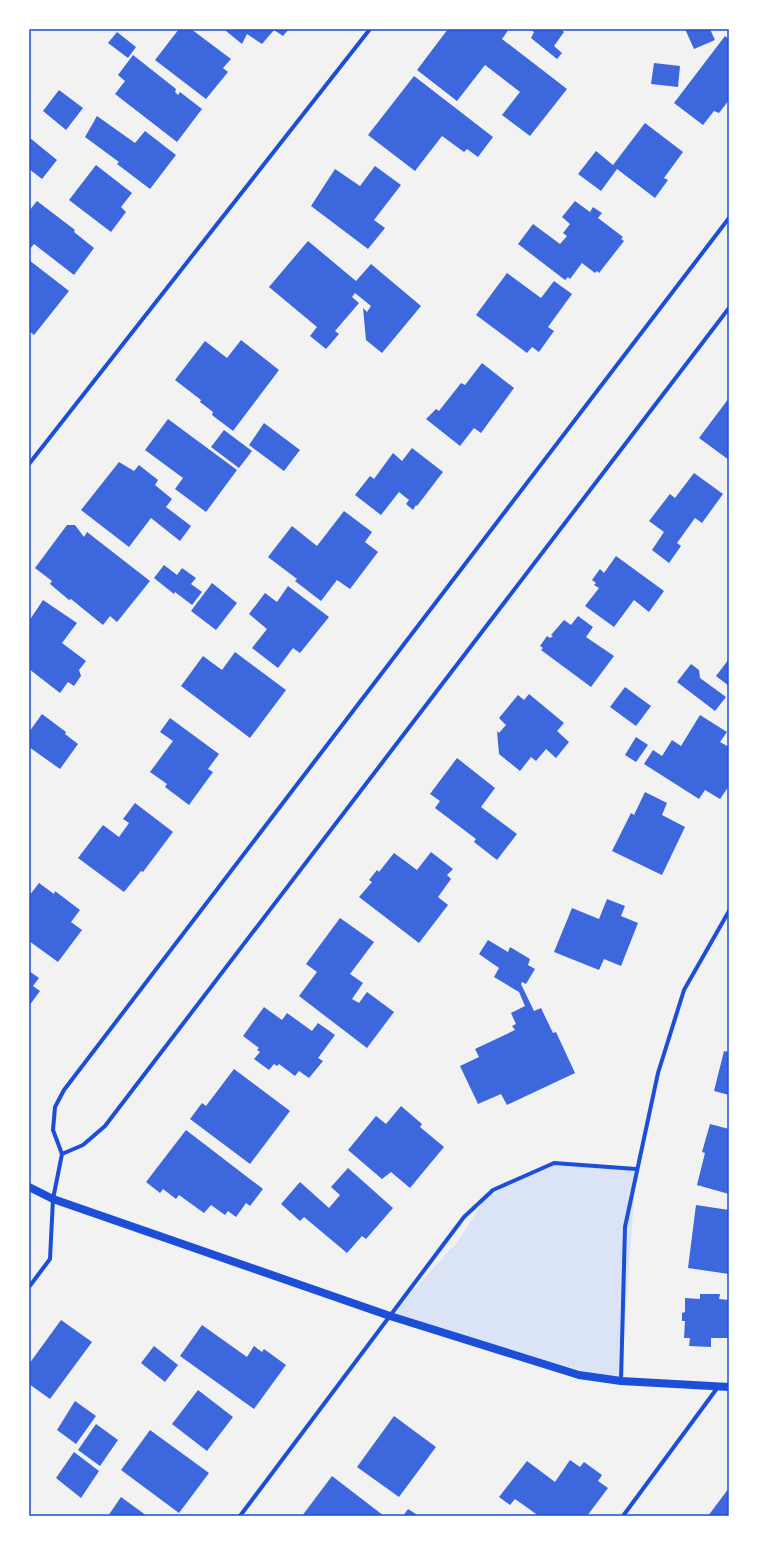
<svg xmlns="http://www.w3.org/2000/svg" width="758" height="1545" font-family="Roboto,sans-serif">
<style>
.green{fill:#dbe4f7}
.building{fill:#3d67dc}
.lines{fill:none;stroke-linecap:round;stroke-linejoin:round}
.minor{stroke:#1d4ed8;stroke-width:4}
.secondary{stroke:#1d4ed8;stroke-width:8}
.neatline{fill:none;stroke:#1d4ed8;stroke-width:1.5}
</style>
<rect width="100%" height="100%" fill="#f2f2f2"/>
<path class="green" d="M554 1163 636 1169 621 1381 450 1335 390 1316 459 1240 485 1198Z"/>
<path class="building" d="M179 29H191L231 59 223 68 228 72 206 99 155 60Z
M228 29H289L283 36 274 30 262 44 247 34 242 44 226 31Z
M448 29H509L502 39 567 89 530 136 502 115 520 92 485 65 457 101 417 70Z
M530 29H561L564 32 554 46 562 53 557 59 531 38 534 32Z
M685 29H710L715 40 694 49Z
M117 32 136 47 128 58 108 43Z
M725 36 729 39V100L719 113 714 111 703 125 674 103Z
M133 55 176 89 175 92 178 95 180 92 202 109 177 142 115 94 125 81 118 75Z
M654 63 680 66 678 87 651 84Z
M414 76 493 137 478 157 467 149 464 152 442 136 415 171 368 135Z
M59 90 83 108 66 130 43 111Z
M97 116 135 143 145 131 176 155 150 189 117 164 119 162 85 137Z
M645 123 683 152 664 178 668 180 655 198 617 169 601 191 578 174 596 151 613 165Z
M30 138 57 160 42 179 29 169V140Z
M96 165 132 193 121 207 126 212 111 232 69 200Z
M375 166 401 185 374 220 385 228 368 249 311 206 335 169 360 186Z
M37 201 75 230 74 232 94 248 74 275 34 244 30 249 29 248V211Z
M575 201 590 212 593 207 602 213 598 218 623 237 621 239 624 241 599 273 597 271 595 273 582 263 570 279 568 277 565 280 518 244 533 224 560 244 567 236 563 233 570 224 562 217Z
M308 241 356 281 371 264 421 306 382 353 366 340 363 308 367 312 371 306 355 293 352 297 359 303 335 331 339 334 326 349 310 336 317 327 269 287Z
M29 260 69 291 34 335 29 331Z
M507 273 541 298 554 281 572 294 548 327 554 331 539 352 532 347 527 353 476 315Z
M241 340 279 370 233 431 212 415 213 412 200 402 201 400 175 380 205 341 227 358Z
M482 363 514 388 481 433 474 428 460 446 426 419 436 409 439 411 461 383 465 385Z
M729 398V460L699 438Z
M168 419 237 470 206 512 175 489 183 478 145 450Z
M264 423 300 450 284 471 249 445Z
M224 430 252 451 239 468 211 447Z
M412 448 443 472 417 506 416 505 413 510 406 504 409 500 399 492 381 515 355 495 370 476 374 479 393 453 402 461Z
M119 462 134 471 139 465 158 480 155 485 172 499 166 507 191 526 180 541 151 518 129 547 81 510Z
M694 473 723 494 702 523 695 518 677 543 681 546 669 563 652 550 664 532 649 521 670 494 675 498Z
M344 511 372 532 365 542 378 552 350 589 337 580 321 601 295 581 297 579 268 557 292 526 317 546Z
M67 525H75L84 537 87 532 150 581 117 622 110 616 103 625 71 599 69 600 50 584 52 581 35 568Z
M616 556 664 591 649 612 634 600 614 627 585 606 599 588 594 585 596 583 592 580 600 569 604 573Z
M164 565 177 575 182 568 196 578 191 584 202 592 192 605 175 592 174 594 154 578Z
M212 583 237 603 216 630 191 611Z
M288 586 329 617 300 653 293 648 278 668 252 648 267 629 249 614 265 593 277 602Z
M43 600 77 623 62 643 86 661 79 670 81 676 74 686 68 682 60 693 29 669V621Z
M578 616 593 627 586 637 614 656 591 687 541 650 543 648 540 646 547 636 550 638 553 636 551 635 564 620 571 625Z
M235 652 286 690 250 738 181 686 203 656 222 670Z
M729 659V686L716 676Z
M691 664 699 670 700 678 726 697 715 711 677 682Z
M625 687 651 706 636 726 610 707Z
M529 694 564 723 557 731 569 742 556 758 546 749 536 761 531 757 520 771 499 754 497 731 499 733 506 725 499 718 518 695 524 700Z
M42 714 66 732 65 734 78 744 60 769 29 747V732Z
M700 715 727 732 720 742 729 747V786L720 799 705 790 699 799 644 764 653 750 662 756 672 740 681 746Z
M170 718 219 754 208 769 213 772 189 805 165 787 167 784 150 772 173 741 160 732Z
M636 737 648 745 636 762 625 755Z
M457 758 495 788 481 807 517 834 497 860 474 842 476 839 435 808 440 801 430 794Z
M645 792 667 803 662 815 685 827 662 875 612 851 631 813 634 815Z
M135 803 173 832 143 872 141 871 124 892 78 858 103 825 119 837 129 823 123 819Z
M431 852 453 869 447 875 451 879 438 897 448 905 419 943 359 897 372 882 369 880 377 870 379 872 394 853 417 870Z
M39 883 54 894 55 891 80 910 71 922 82 930 58 962 29 941V896Z
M607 899 625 906 621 916 638 923 621 966 604 959 599 970 554 952 572 908 599 919Z
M340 918 374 942 350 974 363 983 352 999 359 1003 367 992 394 1012 367 1048 299 996 317 972 306 964Z
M488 940 508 952 510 947 530 959 528 965 535 969 526 984 522 982 521 984 534 1011 541 1008 553 1033 556 1032 575 1073 507 1105 501 1094 478 1104 460 1066 479 1057 475 1049 515 1030 512 1026 516 1024 511 1013 525 1006 519 992 494 977 499 968 479 954Z
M29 971 39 978 33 986 40 991 29 1006Z
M264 1007 282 1020 287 1013 312 1031 318 1023 335 1035 318 1058 323 1061 309 1078 299 1071 295 1076 279 1064 277 1066 274 1064 269 1070 254 1059 260 1052 257 1050 259 1048 243 1036Z
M724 1051 729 1052V1095L714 1091Z
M234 1069 290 1111 250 1164 190 1119 202 1103 206 1106Z
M401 1106 422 1124 420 1127 444 1147 410 1188 391 1172 382 1179 348 1150 376 1116 386 1124Z
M710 1124 729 1129V1194L697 1185 705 1153 702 1152Z
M186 1130 263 1189 250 1206 246 1203 236 1217 228 1211 225 1215 211 1205 204 1213 179 1195 176 1199 163 1189 160 1193 146 1182Z
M348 1168 393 1208 366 1239 362 1236 347 1253 304 1217 300 1221 281 1204 300 1182 329 1208 340 1195 331 1187Z
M696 1205 729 1210V1274L688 1268Z
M700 1294H720L719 1299 729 1300V1338H711V1347L689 1346 690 1338H684L685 1321H682V1313L685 1312V1298L700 1299Z
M61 1320 92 1342 50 1399 29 1384V1364Z
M202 1325 247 1357 254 1346 262 1352 264 1349 286 1365 254 1409 180 1356Z
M154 1346 178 1365 165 1382 141 1363Z
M198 1390 233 1417 207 1451 172 1424Z
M75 1401 96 1416 76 1444 57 1430Z
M394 1416 436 1447 399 1497 357 1467Z
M96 1424 118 1440 100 1466 78 1450Z
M150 1430 209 1473 179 1513 121 1470Z
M74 1452 99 1471 81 1498 56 1478Z
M570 1460 580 1467 584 1462 602 1475 598 1481 608 1488 587 1516H539L515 1499 510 1505 499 1497 527 1461 555 1482Z
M332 1476 384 1516H302Z
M729 1488V1516H708Z
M121 1497 147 1516H108Z
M408 1509 419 1516H403Z"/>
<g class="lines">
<path class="minor" d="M29 464 370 29
M62 1154 83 1145 105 1126 729 308
M29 1287 50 1259 53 1199 62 1154 53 1130 55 1107 64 1090 729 218
M621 1381 625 1227 658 1073 684 990 729 911
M240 1516 464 1217 493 1190 554 1163 636 1169
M623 1516 718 1387"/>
<path class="secondary" d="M29 1187 53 1199 390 1316 579 1375 621 1381 729 1387"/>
</g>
<rect width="758" height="1545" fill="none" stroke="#ffffff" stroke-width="60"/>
<rect x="30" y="30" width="698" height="1485" class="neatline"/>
</svg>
